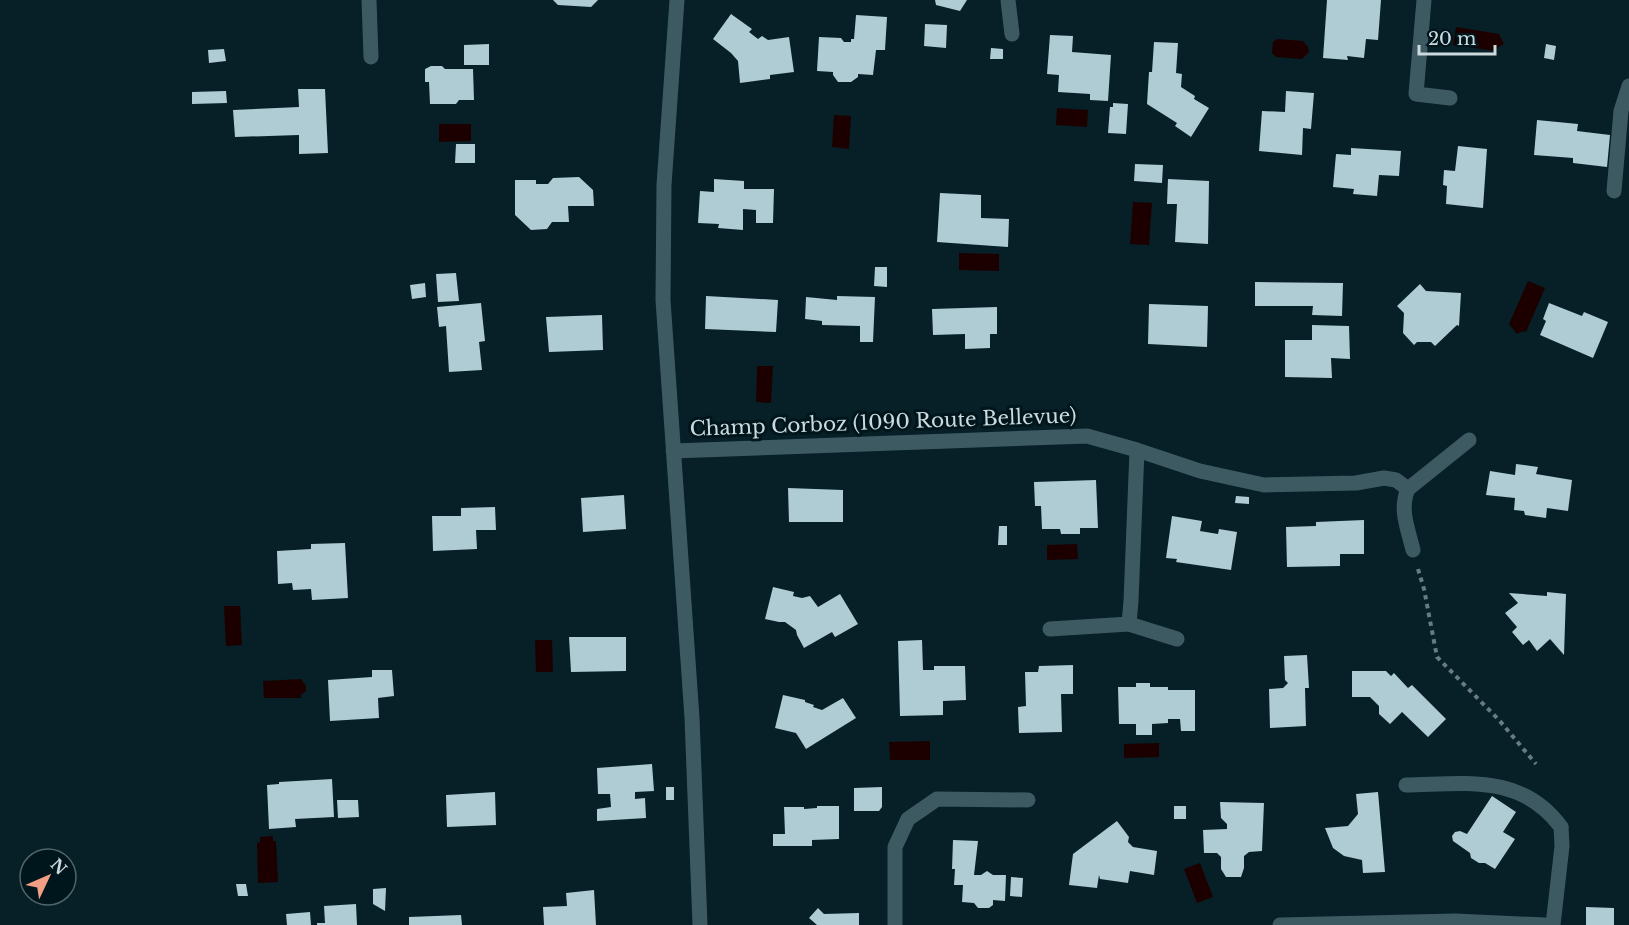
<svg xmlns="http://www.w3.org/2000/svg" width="1629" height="925" font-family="'Libre Baskerville',serif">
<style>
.water{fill:#1c0000}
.building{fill:#afcbd4}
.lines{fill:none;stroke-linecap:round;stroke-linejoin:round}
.path{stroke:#687b80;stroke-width:4;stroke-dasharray:4.5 4.5;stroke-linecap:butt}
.service{stroke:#3d5a63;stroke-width:15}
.minor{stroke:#3d5a63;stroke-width:15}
.labels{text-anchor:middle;stroke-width:6;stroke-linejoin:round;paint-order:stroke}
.street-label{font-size:20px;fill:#ccdade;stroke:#00161d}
</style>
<rect width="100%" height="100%" fill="#071f26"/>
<path class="water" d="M1456 27 1499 34 1504 44 1497 48 1496 51 1453 45Z
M1277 39 1303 41 1308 47 1309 52 1302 59 1276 57 1272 53 1273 42Z
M1057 108 1088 110 1087 127 1056 125Z
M834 115 851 116 849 149 832 147Z
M439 124H471V141L439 142Z
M1133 202 1152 203 1149 245 1130 244Z
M959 253 999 254V271L959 270Z
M1528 281 1545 288 1526 332 1523 331 1517 334 1509 324Z
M757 366H773L771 403 756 402Z
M1077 544 1078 559 1047 560V545Z
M224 606H240L242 645 226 646Z
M535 640H552L553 672H536Z
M301 679 306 686V691L301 695V698H264L263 681Z
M930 741V760H890L889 742Z
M1159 743V757L1124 758V744Z
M273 836V841H276L278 882 258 883 257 843 260 842V837Z
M1200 863 1213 897 1197 903 1184 869Z"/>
<path class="building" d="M553 0H598L591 7 558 5Z
M935 0H967L960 11 936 5Z
M1327 0H1381L1378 40 1366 39 1364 58 1347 56 1348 60 1323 58Z
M731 14 752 29 749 32 758 39 762 36 768 40 789 37 794 72 770 75V79L740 83 738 61 731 53 713 39Z
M856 15 887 17 885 50H876L873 75 858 74V77L851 82H838L833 75V72L817 71 819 37 841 38 844 42H851V39H854Z
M925 24 947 25 946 48 924 46Z
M1050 35 1073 36 1072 52 1111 55 1108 101 1090 100V94L1058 92 1059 75 1047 74Z
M1154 42 1178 43 1176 73 1182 74 1181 87 1195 96 1194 99 1209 108 1191 137 1175 126 1177 123 1147 104 1149 72H1152Z
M489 44V65H464V45Z
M1546 44 1556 46 1554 60 1544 58Z
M991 48 1003 49V59H990Z
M224 49 226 61 209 63 208 50Z
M431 66H442L445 69H473L474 100H459L456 104H430L429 82H425V69Z
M298 89H325L328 153 299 154V135L235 137 233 110 299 107Z
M226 91 227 103 192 104V92Z
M1286 91 1314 93 1311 129 1303 128 1302 155 1259 151 1262 111 1285 112Z
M1113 103 1128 104 1126 134 1108 133 1110 107H1113Z
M1537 120 1578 124 1577 131 1610 135 1607 167 1573 163V158L1534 155Z
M456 144H475V163H455Z
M1458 146 1487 149 1483 208 1446 204 1447 186 1443 185 1444 170 1455 171Z
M1351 148 1401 151 1399 176 1379 175 1377 196 1353 194 1354 189 1333 187 1336 154 1351 155Z
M1135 164 1163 165 1162 183 1134 181Z
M579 177 593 190 594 206H568L569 222H552L547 229 531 230 515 215V180H536V184H548L553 178Z
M714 179 744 181V189H774L773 223H756V210L743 209V230L718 228 719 224 698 223 700 191 714 192Z
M1168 179 1209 181 1208 244 1175 242 1177 204H1167Z
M940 193 981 195V218L1009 219 1008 247 937 242Z
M875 267H887V287L874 286Z
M456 273 459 301 438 302 436 274Z
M1255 282 1343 283 1342 316 1312 315 1313 306H1255Z
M425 283 426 297 412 299 410 285Z
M1420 284 1426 291 1461 293 1459 326 1457 325 1435 346 1431 342H1417L1414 345 1403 333 1404 313 1397 306Z
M706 296 778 300 776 332 705 329Z
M837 296 875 297 873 342H860V326L822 325V321L805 319 806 297 837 300Z
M481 303 485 341 479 342 482 370 449 372 446 326 439 327 437 307Z
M1549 303 1582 316 1584 312 1608 322 1593 358 1540 335 1546 321 1543 319Z
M1149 304 1208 306 1207 347 1148 344Z
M997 307V334H990V348L965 349V334L933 335 932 309Z
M602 315 603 350 549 352 546 317Z
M1312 325 1349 326 1350 359 1331 358 1332 378 1285 377V340H1312Z
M1516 464 1538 467 1536 474 1572 480 1568 511 1547 508 1546 518 1525 515 1524 511 1514 510 1515 498 1486 495 1490 471 1515 475Z
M1096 480 1098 528H1080V534H1061L1060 529H1042L1041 506H1035L1034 482Z
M788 488 843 490V522H789Z
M624 495 626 529 583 532 581 498Z
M1236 496 1249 497V504L1235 503Z
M495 507 496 530H476L477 549 433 551 432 516H461V508Z
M1172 516 1202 521 1200 531 1218 534 1219 529 1237 532 1231 570 1176 562 1177 559 1166 558Z
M1364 520V554H1340V566L1287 567 1286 527 1316 526V522Z
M999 526H1007V545H998Z
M345 543 348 598 312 600 311 589 293 590 292 583 278 584 277 551 311 549V544Z
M773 587 794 592 793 596 802 598 810 596 818 607 840 594 858 624 835 637 832 632 804 648 797 635 796 630 785 622H779L765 619Z
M1547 592 1566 594 1564 655 1550 639 1537 651 1529 640 1523 645 1512 632 1517 627 1505 613 1518 603 1509 593 1547 596Z
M569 637H626V671L571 672Z
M922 640 923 670H934V666H965L966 700 943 701V715L900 716 898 641Z
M1307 655 1309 688H1305L1306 726 1270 728 1269 689 1283 688 1288 683 1285 680 1284 656Z
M1073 665V694H1061L1062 732 1019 733 1018 707 1026 706 1025 672H1038L1039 666Z
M372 670H392L394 696 378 698 379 718 330 721 328 680 372 677Z
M1352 671H1386L1391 676 1394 673 1408 688 1412 685 1446 719 1428 737 1402 712 1390 724 1379 714V706L1370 697H1352Z
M1136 683H1150V687H1168V690H1195V731H1181L1180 719H1168V723L1152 724V735H1136V724H1119L1118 687H1136Z
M783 695 805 700V702L814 705 813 707 822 710 843 698 856 718 806 749 796 733 775 728Z
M652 764 654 791 635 792V799L645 798 646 818 597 821V809L611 807 610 794H598L597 768Z
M332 779 334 817 295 819 296 827 269 829 267 785 279 784V782Z
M666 787H674V800H666Z
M882 787V807L879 811H854V788Z
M495 792 496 825 447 827 446 795Z
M1378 792 1385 872 1363 873 1362 860 1344 856 1333 848 1325 828 1348 826 1358 814 1356 794Z
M1492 796 1516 812 1503 832 1515 839 1495 869 1485 863H1479L1471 858 1470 853 1453 841 1452 836 1455 832 1460 831 1467 834Z
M337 800H358L359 817 338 818Z
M1220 802 1264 803 1262 851 1249 852 1244 856V868L1241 877H1226L1221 869V857L1217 853H1204L1203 830 1227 829V824L1221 818Z
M817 806H839V839L812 840V846H773V834H785L784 807H804V809L817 808Z
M1174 806H1186V819H1174Z
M1117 821 1129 837 1128 842 1133 847 1157 851 1154 875 1130 871 1128 883 1100 879 1099 875 1097 888 1069 885 1073 854Z
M953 840 978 841 974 875H981L987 871 993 875H1006L1005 901 993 900V905L989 908H978L974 903 962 902 963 885H954L955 869H952Z
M1011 877 1023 878 1022 897 1010 896Z
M236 884H246L248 896H238Z
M386 888 385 911 373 904V889Z
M594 890 596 925H544L543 907 567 906 566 893Z
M356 904 357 925H317V923H325L324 906Z
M1586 907 1614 908V925H1586Z
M818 908 824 914 859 913V925H817L809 918Z
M310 912 311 925H287L286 914Z
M461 915 462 925H409V917Z"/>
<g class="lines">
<path class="path" d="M1418 569 1424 589 1437 657 1499 720 1536 764"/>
<path class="service" d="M1406 785C1465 784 1521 773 1561 827
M1280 925 1455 921 1545 925"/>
<path class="minor" d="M369 0 371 57
M677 0 664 185 663 300 692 718 700 925
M1008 0 1012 34
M1424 0 1416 94 1450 98
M1614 191 1621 111 1629 86
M673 451 1087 436 1137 450 1200 471 1264 485 1356 483 1384 478 1396 480 1408 489
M1413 550C1408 529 1399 509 1408 489L1469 440
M1129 624 1131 601 1137 450
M1050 629 1129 624 1177 639
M895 925V847L908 819 937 799 1028 800
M1553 925 1562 846 1561 827"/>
</g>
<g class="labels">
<g class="street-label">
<text transform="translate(883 422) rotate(-2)" y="7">Champ Corboz (1090 Route Bellevue)</text>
</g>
</g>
<g transform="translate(48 877) rotate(46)"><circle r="28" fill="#00161d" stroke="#52646a" stroke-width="1.5"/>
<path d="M0-4.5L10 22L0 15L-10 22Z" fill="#f39f85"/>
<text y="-9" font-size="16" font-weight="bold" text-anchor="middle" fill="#ccdade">N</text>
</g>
<path d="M1419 45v9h76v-9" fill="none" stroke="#ccdade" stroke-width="3"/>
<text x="1428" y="45" font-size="18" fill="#ccdade" stroke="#00161d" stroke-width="4.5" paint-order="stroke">20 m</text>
</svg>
